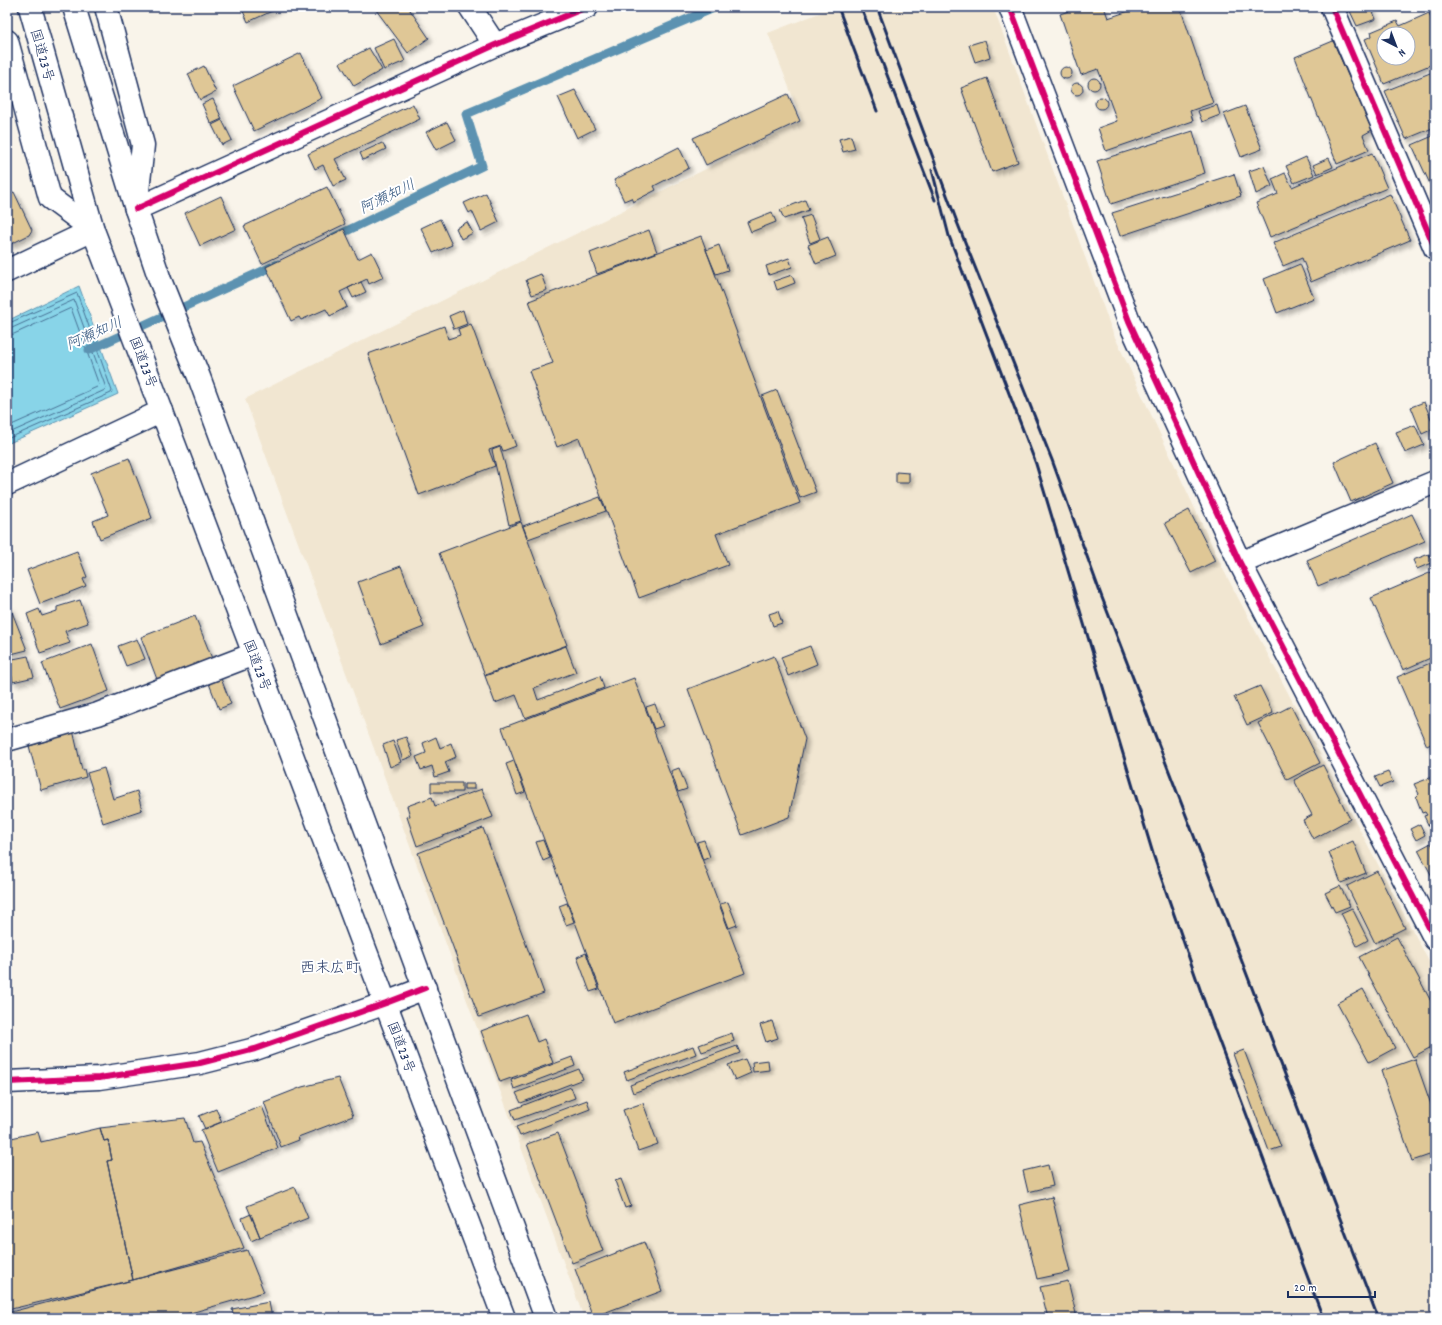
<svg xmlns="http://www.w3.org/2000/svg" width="1442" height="1325" font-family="Dekko,'Klee One',sans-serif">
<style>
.built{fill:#f1e6d1}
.water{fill:#88d4e8;stroke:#5c92b1}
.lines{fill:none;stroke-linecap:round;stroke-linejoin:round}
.shore{stroke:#477195;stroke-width:1}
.stream{stroke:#5c92b1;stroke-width:9}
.building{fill:#dfc796;stroke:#1b2f5e;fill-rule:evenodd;filter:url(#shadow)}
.minor-casing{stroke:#1b2f5e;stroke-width:25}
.highway-casing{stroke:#1b2f5e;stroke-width:25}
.minor{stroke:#fff;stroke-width:22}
.highway{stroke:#fff;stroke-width:22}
.rail{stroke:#1b2f5e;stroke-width:3}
.cycleway-casing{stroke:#fff;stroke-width:8}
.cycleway{stroke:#d6006c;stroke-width:6}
.labels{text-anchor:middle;stroke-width:4;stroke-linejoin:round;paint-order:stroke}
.street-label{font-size:14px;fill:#1b2f5e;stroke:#fff}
.water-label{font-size:15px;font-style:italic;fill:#365880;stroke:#fff}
.neighbourhood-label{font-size:15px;fill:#1b2f5e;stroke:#fff}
</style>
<defs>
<filter id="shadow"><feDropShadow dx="3.5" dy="3.5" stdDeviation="2" flood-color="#0004"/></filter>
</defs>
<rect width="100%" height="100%" fill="#f9f4ea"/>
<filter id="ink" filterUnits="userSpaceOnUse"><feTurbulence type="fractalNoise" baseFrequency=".025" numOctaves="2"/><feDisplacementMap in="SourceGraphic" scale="8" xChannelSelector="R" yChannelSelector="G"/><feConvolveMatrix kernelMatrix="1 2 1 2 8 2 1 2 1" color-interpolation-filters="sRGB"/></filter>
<g filter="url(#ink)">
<path class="built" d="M835 7H993L1113 333 1224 571 1435 973V1318H584L245 399 802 121 768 33Z"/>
<path class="water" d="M79 286 118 394 7 444V321Z"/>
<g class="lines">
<path class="shore" d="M7 324 77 293 112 391 111 393 7 439
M7 329 12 328 74 300 106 388 105 390 7 434
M7 335 14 334 71 308 99 385 97 387 7 427"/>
<path class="stream" d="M334 237 482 166 466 114 716 7
M89 350 278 264"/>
</g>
<path class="building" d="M241 7H281L248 22Z
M380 7H399L400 9 402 7H408L429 38 408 53 376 10Z
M1080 7H1104L1108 18 1141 7H1180L1213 103 1190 111 1193 121 1106 151 1098 128 1117 121 1098 69 1081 75 1060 14Z
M1348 7H1371L1376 19 1357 26Z
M1429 13 1435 26V63L1384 84 1365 39 1372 36 1371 32 1397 21 1400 26ZM1384 34H1408V58H1384Z
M394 39 405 61 384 70 374 48Z
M985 40 990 57 975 62 969 45Z
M1333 41 1372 130 1363 135 1369 150 1337 164 1295 57Z
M369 48 382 70 354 86 340 63Z
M301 53 322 98 254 131 233 86Z
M204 66 216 92 200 100 188 74Z
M1060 73a6 6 0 1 1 12 0a6 6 0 1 1-12 0Z
M1435 71V127L1406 139 1385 91Z
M1088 84a6 6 0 1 1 12 0a6 6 0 1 1-12 0Z
M987 78 1018 162 992 172 961 88Z
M1071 89a6 6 0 1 1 12 0a6 6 0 1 1-12 0Z
M575 90 595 129 577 138 558 97Z
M788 94 800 121 706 165 693 138Z
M1095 103a6 6 0 1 1 12 0a6 6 0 1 1-12 0Z
M213 99 222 119 211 124 202 104Z
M413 104 420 119 335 159 346 180 333 186 323 165 315 169 308 154Z
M1217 105 1220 115 1202 122 1198 111Z
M1245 106 1262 149 1241 157 1224 114Z
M222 120 232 140 222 145 212 125Z
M447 122 456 140 436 150 426 132Z
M1193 131 1205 173 1111 204 1097 161Z
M1435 135V182L1430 184 1412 145Z
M851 136 855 149 843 152 839 139Z
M382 143 386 149 363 160 360 153Z
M679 147 689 168 654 186 656 190 633 202 631 198 624 201 614 180Z
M1372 153 1387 188 1270 237 1256 203 1278 194 1272 179 1285 173 1292 187Z
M1306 157 1314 175 1294 183 1286 166Z
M1329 158 1333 167 1317 174 1313 165Z
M1264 166 1272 186 1256 194 1249 171Z
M1234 174 1241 196 1120 236 1112 213Z
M327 187 345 224 262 264 244 226Z
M14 192 32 230 29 235 7 246V196Z
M486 193 499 222 481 231 472 211 469 213 464 203Z
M1390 194 1410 240 1311 282 1302 258 1283 266 1273 243Z
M221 196 236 229 200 246 185 213Z
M805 200 809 210 784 219 780 210Z
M772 212 776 222 751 232 747 222Z
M811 215 820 239 810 243 801 218Z
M440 219 452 245 433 253 421 228Z
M467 222 473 233 461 239 456 228Z
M344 229 358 259 372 252 384 277 369 284 367 279 340 292 347 307 330 316 326 309 301 320 299 317 291 321 266 267Z
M649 230 657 252 597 274 590 253Z
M701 236 800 503 716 534 728 565 639 598 579 438 557 447 529 371 553 363 529 301Z
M828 237 836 256 816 264 808 245Z
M719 245 728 270 716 274 706 250Z
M789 258 792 267 769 275 766 266Z
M1300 264 1314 298 1277 313 1264 279Z
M541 274 547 290 532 295 526 280Z
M792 275 795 283 777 290 774 281Z
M361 282 366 292 353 298 348 288Z
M463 310 467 324 454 329 449 316Z
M471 324 516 446 503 451 501 446 489 450 495 466 419 495 368 354 444 326 448 339 460 335 458 329Z
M777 390 816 492 800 498 762 396Z
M1424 402 1435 428 1422 434 1411 407Z
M1415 425 1424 445 1405 453 1396 432Z
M1375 443 1393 483 1351 502 1334 462Z
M500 447 521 521 509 525 492 450Z
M129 458 152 518 100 539 93 521 108 515 91 473Z
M896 472 909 473V483H896Z
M600 497 606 511 528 539 523 526Z
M1189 510 1215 561 1191 573 1165 523Z
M1412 514 1425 541 1318 586 1307 560Z
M521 522 567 645 485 675 439 553Z
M77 551 87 577 83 579 86 586 40 604 27 570Z
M1429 554 1433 562 1417 569 1413 560Z
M401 566 424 627 381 644 358 582Z
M1434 571 1435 574V656L1403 670 1371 598Z
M80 600 88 623 65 631 70 643 40 653 27 614 39 609 42 616 57 611V607Z
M10 607 27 650 7 655V608Z
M778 611 782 623 773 626 769 614Z
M195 616 213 661 158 682 141 637Z
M137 639 145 659 126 666 118 646Z
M92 644 109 691 60 709 42 663Z
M566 646 576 672 534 688 538 700 600 676 604 688 525 718 516 695 495 703 485 676Z
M810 646 817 664 788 676 781 657Z
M28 656 34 677 13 682 8 660Z
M774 656 805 739 789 817 742 835 688 689Z
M1435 661V742L1427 746 1397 677Z
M220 676 231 704 219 709 208 681Z
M634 678 745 973 613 1023 502 728Z
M1260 686 1273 713 1247 725 1234 697Z
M655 704 663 726 654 729 646 707Z
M1291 706 1320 763 1287 780 1258 723Z
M73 730 82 770 84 769 86 777 41 790 29 746 46 741 45 738Z
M406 737 413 756 403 760 396 740Z
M436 737 440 748 451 743 456 757 445 762 449 772 435 777 432 766 421 770 416 757 426 753 423 743Z
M393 741 401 762 390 767 383 745Z
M514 761 525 792 517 795 506 764Z
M1323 765 1350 819 1313 839 1303 820 1312 815 1294 780Z
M104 768 113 799 137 791 142 810 103 823 87 773Z
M679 768 687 789 678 792 671 771Z
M1388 772 1393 782 1380 787 1375 777Z
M1435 776V837H1434L1424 816 1427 815 1425 812 1422 813 1416 797 1419 794 1414 784Z
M431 783H462V792H431Z
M464 784H474V789H464Z
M482 789 493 817 417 846 407 817 410 816 407 806 432 797 435 806Z
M1420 824 1425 835 1416 840 1410 829Z
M483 828 544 993 479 1017 418 853Z
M543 840 550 858 543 861 536 842Z
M704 840 710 857 703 860 697 842Z
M1353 841 1366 873 1341 883 1329 852Z
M1431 843 1435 850V882L1418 850Z
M1377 871 1405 928 1375 943 1347 886Z
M1340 886 1350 906 1335 912 1325 893Z
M728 902 737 925 729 928 720 904Z
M567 903 574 922 566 925 559 906Z
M1352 908 1368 940 1357 946 1341 913Z
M1397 937 1435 1009V1045L1413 1057 1359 957Z
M586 953 599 989 590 992 577 957Z
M1363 989 1395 1048 1369 1062 1337 1003Z
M526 1014 537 1042 544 1039 553 1063 500 1082 481 1031Z
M772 1021 778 1038 766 1042 760 1025Z
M732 1033 734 1041 702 1052 699 1045Z
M693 1046 696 1054 627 1080 624 1072Z
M737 1046 740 1053 633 1093 630 1085Z
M1244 1050 1281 1147 1269 1151 1233 1054Z
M572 1057 575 1066 514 1089 511 1080Z
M745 1059 751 1073 735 1080 728 1065Z
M1415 1059 1435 1116V1153L1412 1161 1381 1071Z
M768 1060 769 1070 753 1072 752 1062Z
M579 1069 583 1079 521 1103 516 1093Z
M338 1078 353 1116 298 1137 299 1140 281 1147 264 1102 302 1087Z
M571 1087 575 1098 515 1120 511 1110Z
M587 1100 590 1109 520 1136 516 1127Z
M643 1103 658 1144 638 1151 623 1110Z
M262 1106 278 1148 218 1172 201 1130Z
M216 1109 222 1122 205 1129 199 1116Z
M185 1118 193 1143 200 1142 244 1248 133 1280 107 1161 112 1160 108 1140 104 1141 100 1128Z
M100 1128 104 1141 108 1140 112 1160 107 1161 133 1280 7 1310V1139L38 1132 41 1142Z
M558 1133 603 1251 572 1263 527 1144Z
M1048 1165 1053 1186 1028 1192 1023 1171Z
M621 1179 631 1206 625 1208 615 1181Z
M295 1187 308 1218 260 1237 247 1206Z
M1052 1197 1070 1272 1037 1279 1019 1205Z
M251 1214 260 1237 251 1241 242 1218Z
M644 1242 662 1291 593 1317 575 1269Z
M247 1250 264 1292 173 1318H7V1313Z
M1068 1281 1077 1318H1048L1040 1287Z
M269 1302 272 1318H234L232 1309Z"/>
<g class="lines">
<defs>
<path id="minor" d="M106 7 143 145 136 209
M470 7 495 45
M1010 7 1129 321 1240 563 1435 939
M1332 7 1435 248
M7 41 50 198 93 230 7 271
M136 209 495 45 587 7
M7 484 162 411
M1240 563 1435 482
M7 740 98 714 254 654
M7 1082 99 1078 200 1063 255 1049 386 1003 425 988"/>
<path id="highway" d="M30 7 93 230 254 654 504 1318
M74 7 136 209 160 280 199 377 546 1318"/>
</defs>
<use href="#minor" class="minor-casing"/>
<use href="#highway" class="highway-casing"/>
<use href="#minor" class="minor"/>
<use href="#highway" class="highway"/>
<path class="rail" d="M838 7 877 111
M861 7 935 200
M877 7 957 222 1052 460 1101 595 1194 836 1378 1318
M932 170 949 236 1036 464 1154 857 1208 1012 1323 1318"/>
<defs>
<path id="cycleway" d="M1010 7 1129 321 1240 563 1435 939
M1332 7 1435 248
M136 209 495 45 587 7
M7 1082 99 1078 200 1063 255 1049 386 1003 425 988"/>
</defs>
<use href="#cycleway" class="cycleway-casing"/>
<use href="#cycleway" class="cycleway"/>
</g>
</g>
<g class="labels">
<g class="street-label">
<text transform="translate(43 55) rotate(74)" y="5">国道23号</text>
<text transform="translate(144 362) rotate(69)" y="5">国道23号</text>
<text transform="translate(258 665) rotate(69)" y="5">国道23号</text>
<text transform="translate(402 1047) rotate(69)" y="5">国道23号</text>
</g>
<g class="water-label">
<text transform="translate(387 196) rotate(-26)" y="5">阿瀬知川</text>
<text transform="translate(94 333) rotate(-24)" y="5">阿瀬知川</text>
</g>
<g class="neighbourhood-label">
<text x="330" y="972">西末広町</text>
</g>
</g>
<rect width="1442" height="1325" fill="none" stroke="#fff" stroke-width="24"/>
<rect x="12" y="12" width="1418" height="1301" fill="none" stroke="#1b2f5e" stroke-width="1.5" filter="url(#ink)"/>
<g transform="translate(1396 46) rotate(138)"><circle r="19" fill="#ffffff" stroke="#a4acbf"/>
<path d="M0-3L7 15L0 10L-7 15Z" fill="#1b2f5e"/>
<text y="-6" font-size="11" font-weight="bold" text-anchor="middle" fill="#1b2f5e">N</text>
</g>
<path d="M1288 1291v6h87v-6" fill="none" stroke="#1b2f5e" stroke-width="2"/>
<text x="1294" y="1291" font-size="12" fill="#1b2f5e" stroke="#ffffff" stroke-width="3" paint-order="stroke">20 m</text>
</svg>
